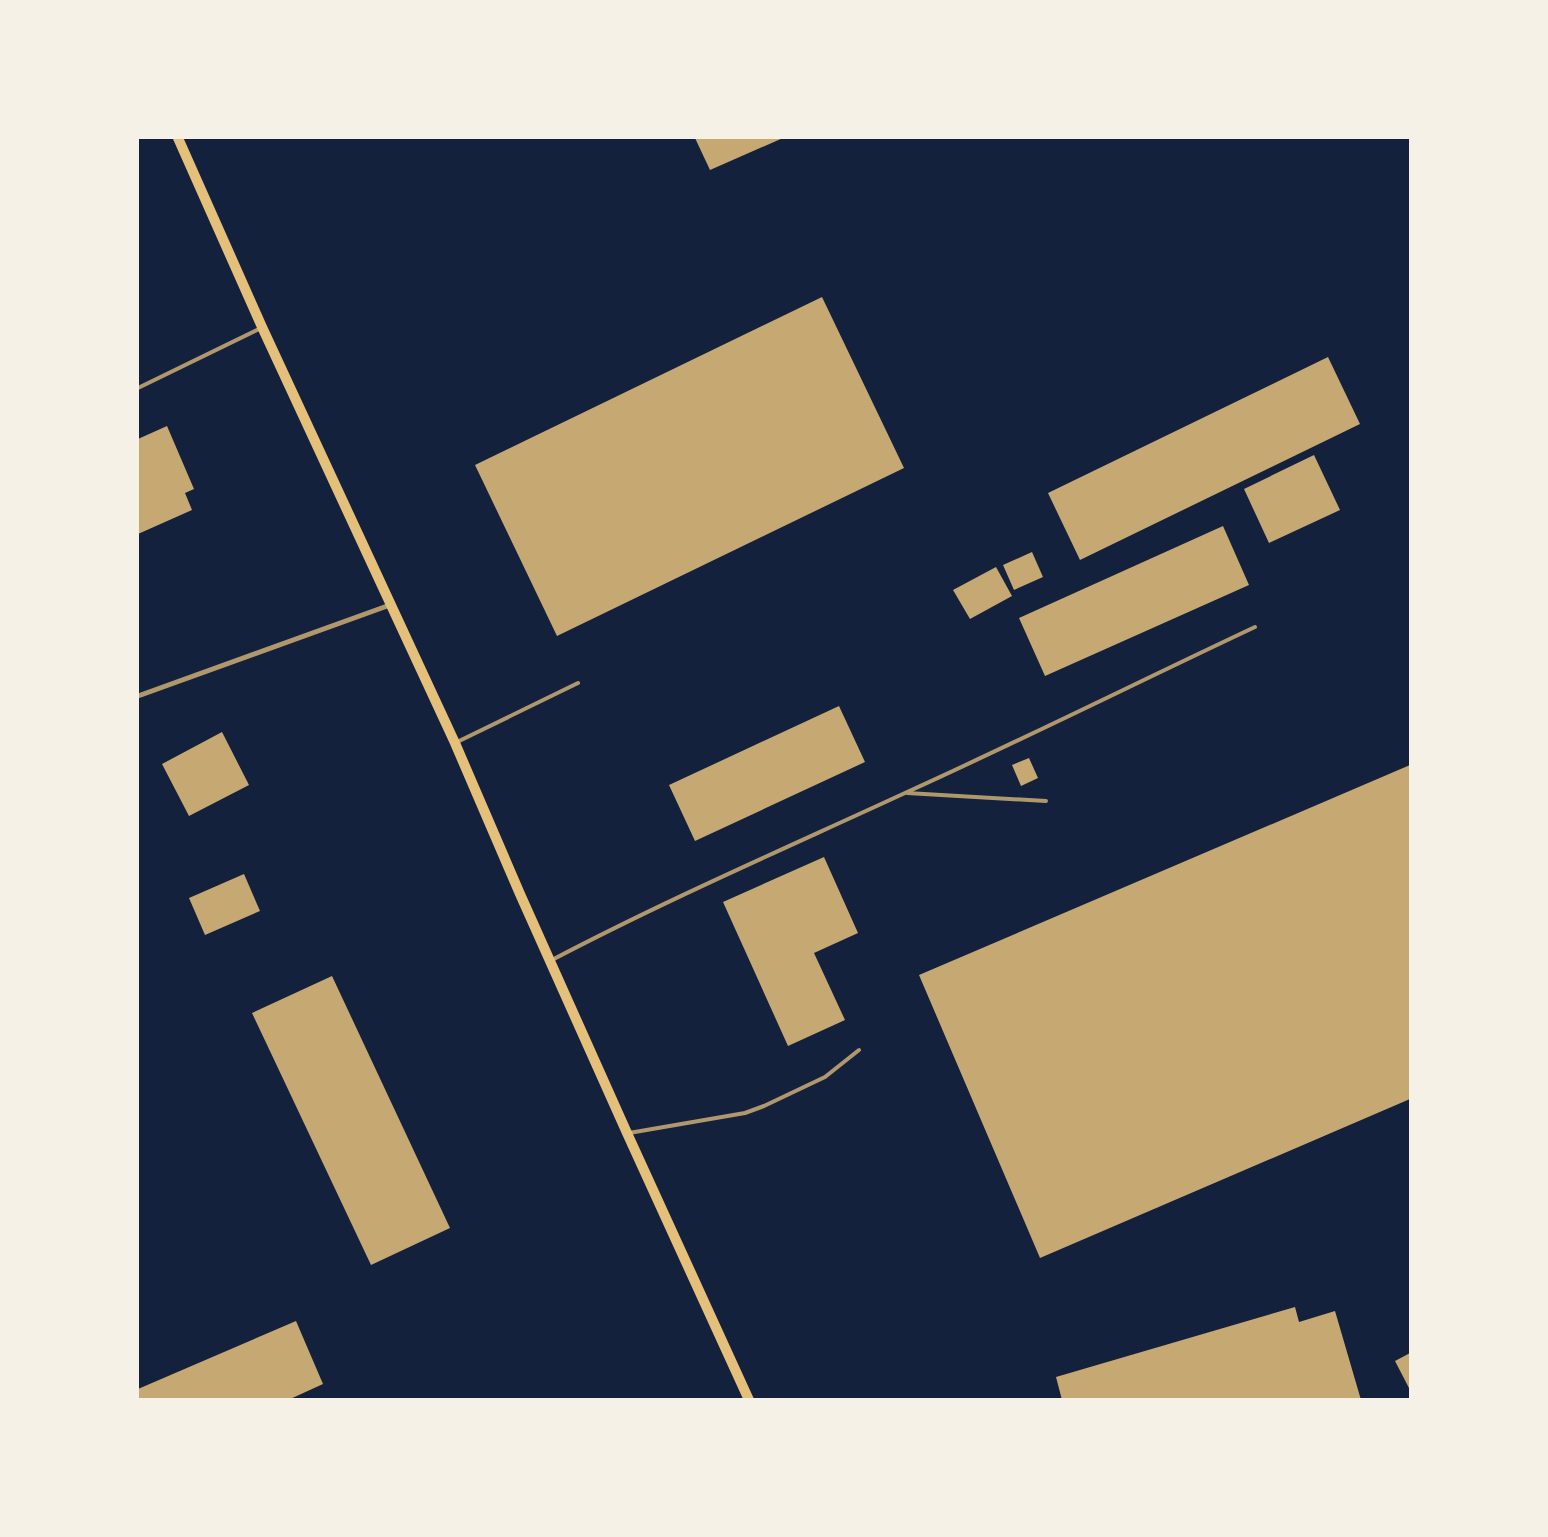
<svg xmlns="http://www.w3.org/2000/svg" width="1548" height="1537" font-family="Rubik,sans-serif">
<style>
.building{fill:#c6a872}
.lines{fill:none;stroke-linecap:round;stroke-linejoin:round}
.service{stroke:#b1986c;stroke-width:4}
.minor{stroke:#b1986c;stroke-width:5}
.secondary{stroke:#e5c07b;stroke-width:10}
</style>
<rect width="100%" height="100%" fill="#14213d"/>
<path class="building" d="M695 138H783L710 170Z
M822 297 904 468 557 636 475 465Z
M1328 357 1360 424 1080 560 1048 493Z
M167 426 194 489 185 493 192 510 138 534V439Z
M1314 455 1340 510 1269 543 1244 489Z
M1223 526 1249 585 1045 676 1019 618Z
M1032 552 1043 577 1014 590 1003 565Z
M996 567 1012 596 970 619 953 590Z
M839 706 865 762 695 841 669 785Z
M222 732 249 785 189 816 162 764Z
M1029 758 1038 778 1021 786 1012 765Z
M1410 765V1099L1040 1258 919 975Z
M824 857 858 933 814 953 845 1020 788 1046 723 902Z
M244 874 260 911 205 935 189 898Z
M332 976 450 1228 371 1265 252 1013Z
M1295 1307 1299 1322 1335 1311 1361 1400H1062L1056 1377Z
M296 1321 323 1384 288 1400H138V1389Z
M1410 1353V1387L1409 1388 1395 1361Z"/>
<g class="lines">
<path class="service" d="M138 388 261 328
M455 743 578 683
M907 793 1046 801
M550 961C666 900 786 848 905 793 1022 740 1138 682 1255 627
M629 1133 745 1113 764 1106 825 1077 859 1050"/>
<path class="minor" d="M138 696 390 605"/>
<path class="secondary" d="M178 138 262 327 455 743 520 894 627 1133 749 1400"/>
</g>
<rect width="1548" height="1537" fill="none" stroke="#f6f1e7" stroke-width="278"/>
</svg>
